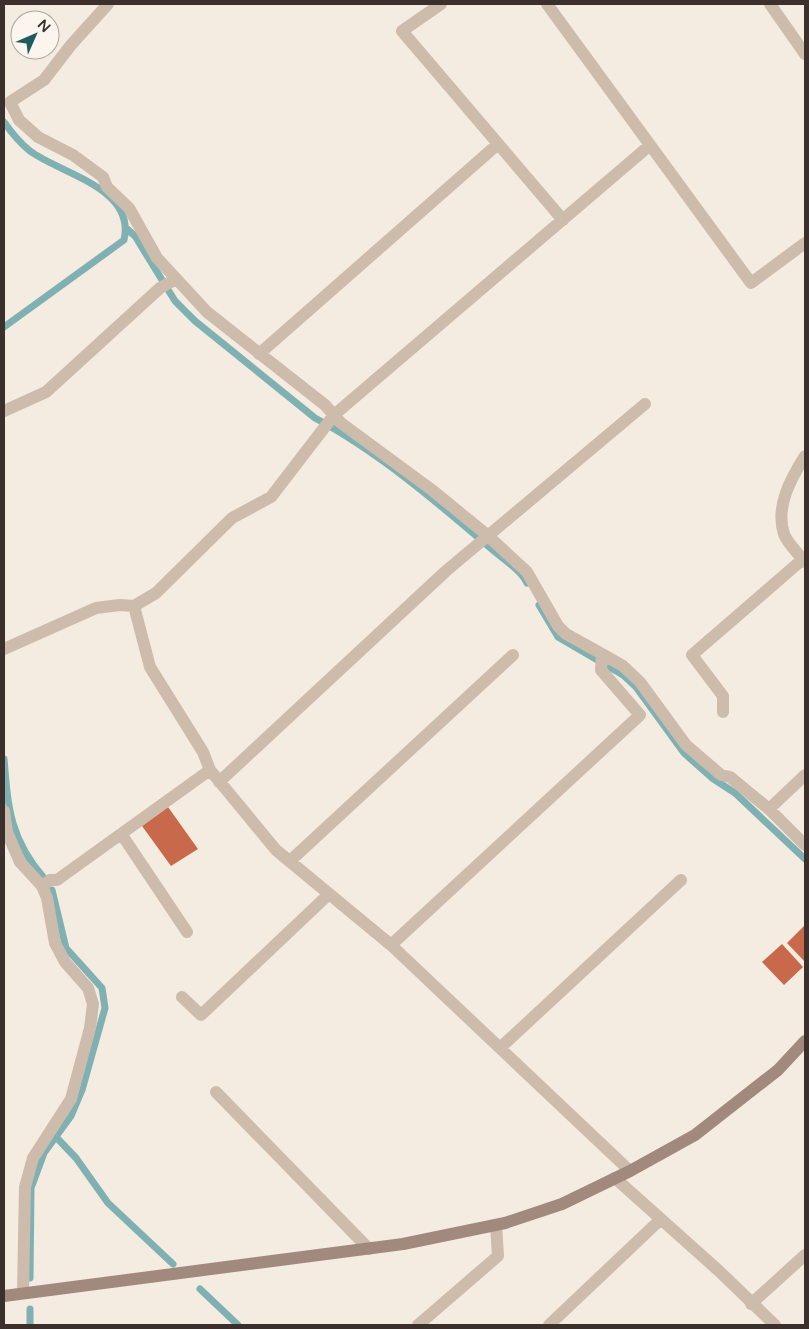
<svg xmlns="http://www.w3.org/2000/svg" width="809" height="1329" font-family="'Varela Round',sans-serif">
<style>
.lines{fill:none;stroke-linecap:round;stroke-linejoin:round}
.stream{stroke:#7fb0b2;stroke-width:7}
.building{fill:#c8694b}
.street{stroke:#cdbbac;stroke-width:12}
.secondary{stroke:#a18a7d;stroke-width:12}
</style>
<rect width="100%" height="100%" fill="#f4ebe1"/>
<g class="lines">
<path class="stream" d="M4 122C11 132 20 143 30 151 61 174 136 188 124 240L4 327
M127 229 135 236 175 301 195 321 315 418C380 453 438 503 494 551 504 560 521 570 527 583
M539 605 558 637 623 675 636 687 684 753 712 778 735 793 805 859
M4 759C8 808 10 839 44 878
M56 1137 76 1158 108 1203 173 1264
M30 1278 31 1188 44 1153 71 1116 82 1090 105 1008 102 988 66 948 52 890
M200 1289 238 1325
M30 1309V1325"/>
</g>
<path class="building" d="M168 807 198 849 171 866 142 826Z
M805 925V962L787 943Z
M782 944 803 967 784 985 762 962Z"/>
<g class="lines">
<path class="street" d="M108 4 71 45 44 80 10 102 19 120 38 137 73 155 103 177 107 187 129 208 157 258 207 312 325 405 341 423 432 490 487 535 527 572 558 626 566 634 602 654
M441 4 402 31 563 220
M547 4 751 283 805 243
M770 4 805 54
M259 354 498 144
M4 411 46 392 160 288 176 279
M805 456C791 478 775 507 784 534 787 543 799 554 805 562
M134 606 150 667 203 752 210 770
M4 649 96 608 120 605 134 606 156 593 232 518 271 497 334 415 649 146
M723 712V696L692 655 803 559
M219 782 446 571 645 404
M769 809 805 775
M4 811 7 832 20 862 42 886 47 898 55 943 65 962 88 988 93 1004 90 1028 71 1099 33 1158 25 1187 23 1293
M122 835 187 932
M290 861 513 655
M42 886 50 880H57L210 770 276 850 391 945
M182 997 201 1015 329 894
M500 1048 681 880
M216 1092 369 1249
M630 1171 391 945 640 715 601 670 602 654 623 666 640 682 686 745 721 775 730 777 769 809 805 845
M615 1178 719 1271 775 1325
M751 1304 805 1255
M418 1325 498 1256 496 1225
M549 1325 661 1219"/>
<path class="secondary" d="M4 1296 403 1244 505 1223 562 1204 630 1171 695 1135 778 1070 805 1041"/>
</g>
<rect width="809" height="1329" fill="none" stroke="#3b302b" stroke-width="10"/>
<g transform="translate(35 35) rotate(45)"><circle r="24" fill="#fbf5ee" stroke="#aea6a0"/>
<path d="M0-4L9 19L0 12L-9 19Z" fill="#1f5a5e"/>
<text y="-8" font-size="14" font-weight="bold" text-anchor="middle" fill="#3b302b">N</text>
</g>
</svg>
